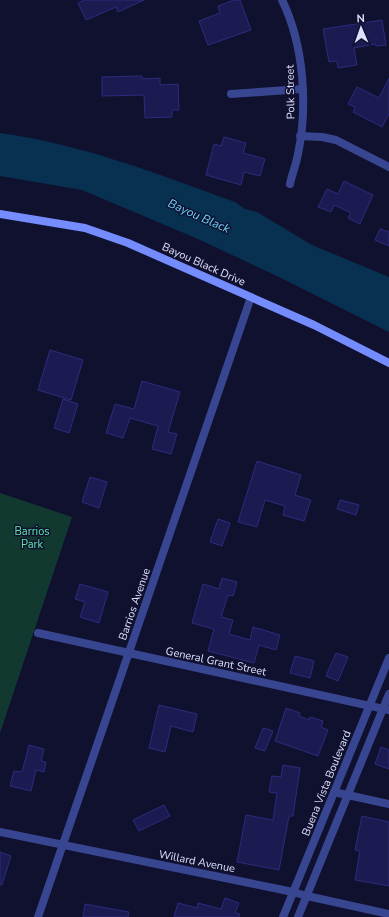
<svg xmlns="http://www.w3.org/2000/svg" width="389" height="917" font-family="'Nunito Sans',sans-serif">
<style>
.green{fill:#123930}
.water{fill:#073051}
.building{fill:#1b1b51;stroke:#2c2b7f}
.lines{fill:none;stroke-linecap:round;stroke-linejoin:round}
.minor{stroke:#384691;stroke-width:8}
.secondary{stroke:#758cff;stroke-width:8}
.labels{text-anchor:middle;stroke-width:3;stroke-linejoin:round;paint-order:stroke}
.street-label{font-size:11px;fill:#dee0ff;stroke:#10112f}
.park-label{font-size:11px;fill:#5fe9ac;stroke:#10112f}
.water-label{font-size:12px;font-style:italic;fill:#6cd7ff;stroke:#10112f}
</style>
<rect width="100%" height="100%" fill="#10112f"/>
<path class="green" d="M0 493 72 517 0 733Z"/>
<path class="water" d="M0 133C81 144 158 174 235 202L245 209 257 212 312 245 389 277V332L279 277 198 239 82 190 0 176Z"/>
<path class="building" d="M84 0H144L118 12 116 7 86 20 78 3Z
M234 0H240L251 30 208 45 199 21 220 13 218 6Z
M382 20 386 45 376 46 375 44 354 48 357 65 338 68 337 61 329 62 323 29Z
M142 76V79L160 78V85L178 84 179 110H172V117L145 118 144 95 102 96V77Z
M389 78V114L382 127 353 112 355 107 348 104 357 87 379 98Z
M224 137 246 143 243 153 265 159 260 176 244 172 241 185 206 175 214 144 221 146Z
M344 181 373 195 360 224 348 218 351 213 334 205 331 212 318 207 327 189 338 194Z
M380 229 389 232V246L375 240Z
M50 350 83 360 71 400 38 390Z
M142 381 180 392 168 432 177 434 171 454 152 449 158 426 130 418 123 438 106 433 115 404 134 409Z
M63 399 78 404 69 433 54 428Z
M257 461 301 475 295 495 311 500 304 521 283 515 285 506 265 500 257 527 238 522Z
M90 477 107 482 99 508 82 502Z
M340 500 359 505 356 515 337 509Z
M218 519 230 523 222 546 210 542Z
M222 578 237 582 233 596 228 595 221 617 233 620 229 634 250 640 253 627 280 635 276 650 259 645 254 663 208 651 214 629 192 623 203 584 219 589Z
M80 584 108 592 99 623 80 617 85 602 75 599Z
M336 653 348 657 338 681 326 676Z
M295 656 314 661 310 678 290 673Z
M159 705 197 714 193 732 171 726 165 752 149 748Z
M286 708 300 713 299 716 309 720 310 717 323 721 321 727 328 730 318 756 275 741Z
M263 728 273 731 265 751 255 748Z
M29 745 44 749 41 761 46 762 44 772 36 770 31 791 10 786 14 771 22 772Z
M381 747 389 750V769L375 764Z
M283 765 300 768 293 816H289L279 870 237 862 246 815 273 820 277 793 269 792 272 776 281 777Z
M164 805 170 816 139 831 133 820Z
M362 816 389 822V886L355 880 360 851 355 850Z
M0 852 11 856 2 885H0Z
M225 898 239 903 235 913 240 914 239 917H174L178 903 197 908 198 903 221 909Z
M85 904 129 912 128 917H83Z"/>
<g class="lines">
<path class="minor" d="M282 0C304 45 308 106 298 154 296 165 292 174 290 184
M231 94 302 89
M300 136 322 137 336 140 389 167
M38 633 389 710
M334 792 389 804
M0 832 293 892 307 896 389 914
M38 917 251 297
M283 917 389 658
M298 917 389 694"/>
<path class="secondary" d="M0 214 85 228 128 243 314 325 389 363"/>
</g>
<g class="labels">
<g class="street-label">
<text transform="translate(290 92) rotate(-91)" y="4">Polk Street</text>
<text transform="translate(204 264) rotate(24)" y="4">Bayou Black Drive</text>
<text transform="translate(134 604) rotate(-71)" y="4">Barrios Avenue</text>
<text transform="translate(216 661) rotate(12)" y="4">General Grant Street</text>
<text transform="translate(326 783) rotate(-68)" y="4">Buena Vista Boulevard</text>
<text transform="translate(197 861) rotate(11)" y="4">Willard Avenue</text>
</g>
<g class="park-label">
<text x="32" y="535">Barrios<tspan x="32" dy="13">Park</tspan></text>
</g>
<g class="water-label">
<text transform="translate(199 216) rotate(24)" y="4">Bayou Black</text>
</g>
</g>
<g transform="translate(361 28) rotate(358)" stroke="#10112f" stroke-width="3" paint-order="stroke">
<path d="M0-3L7 15L0 10L-7 15Z" fill="#dee0ff"/>
<text y="-6" font-size="11" font-weight="bold" text-anchor="middle" fill="#dee0ff">N</text>
</g>
</svg>
